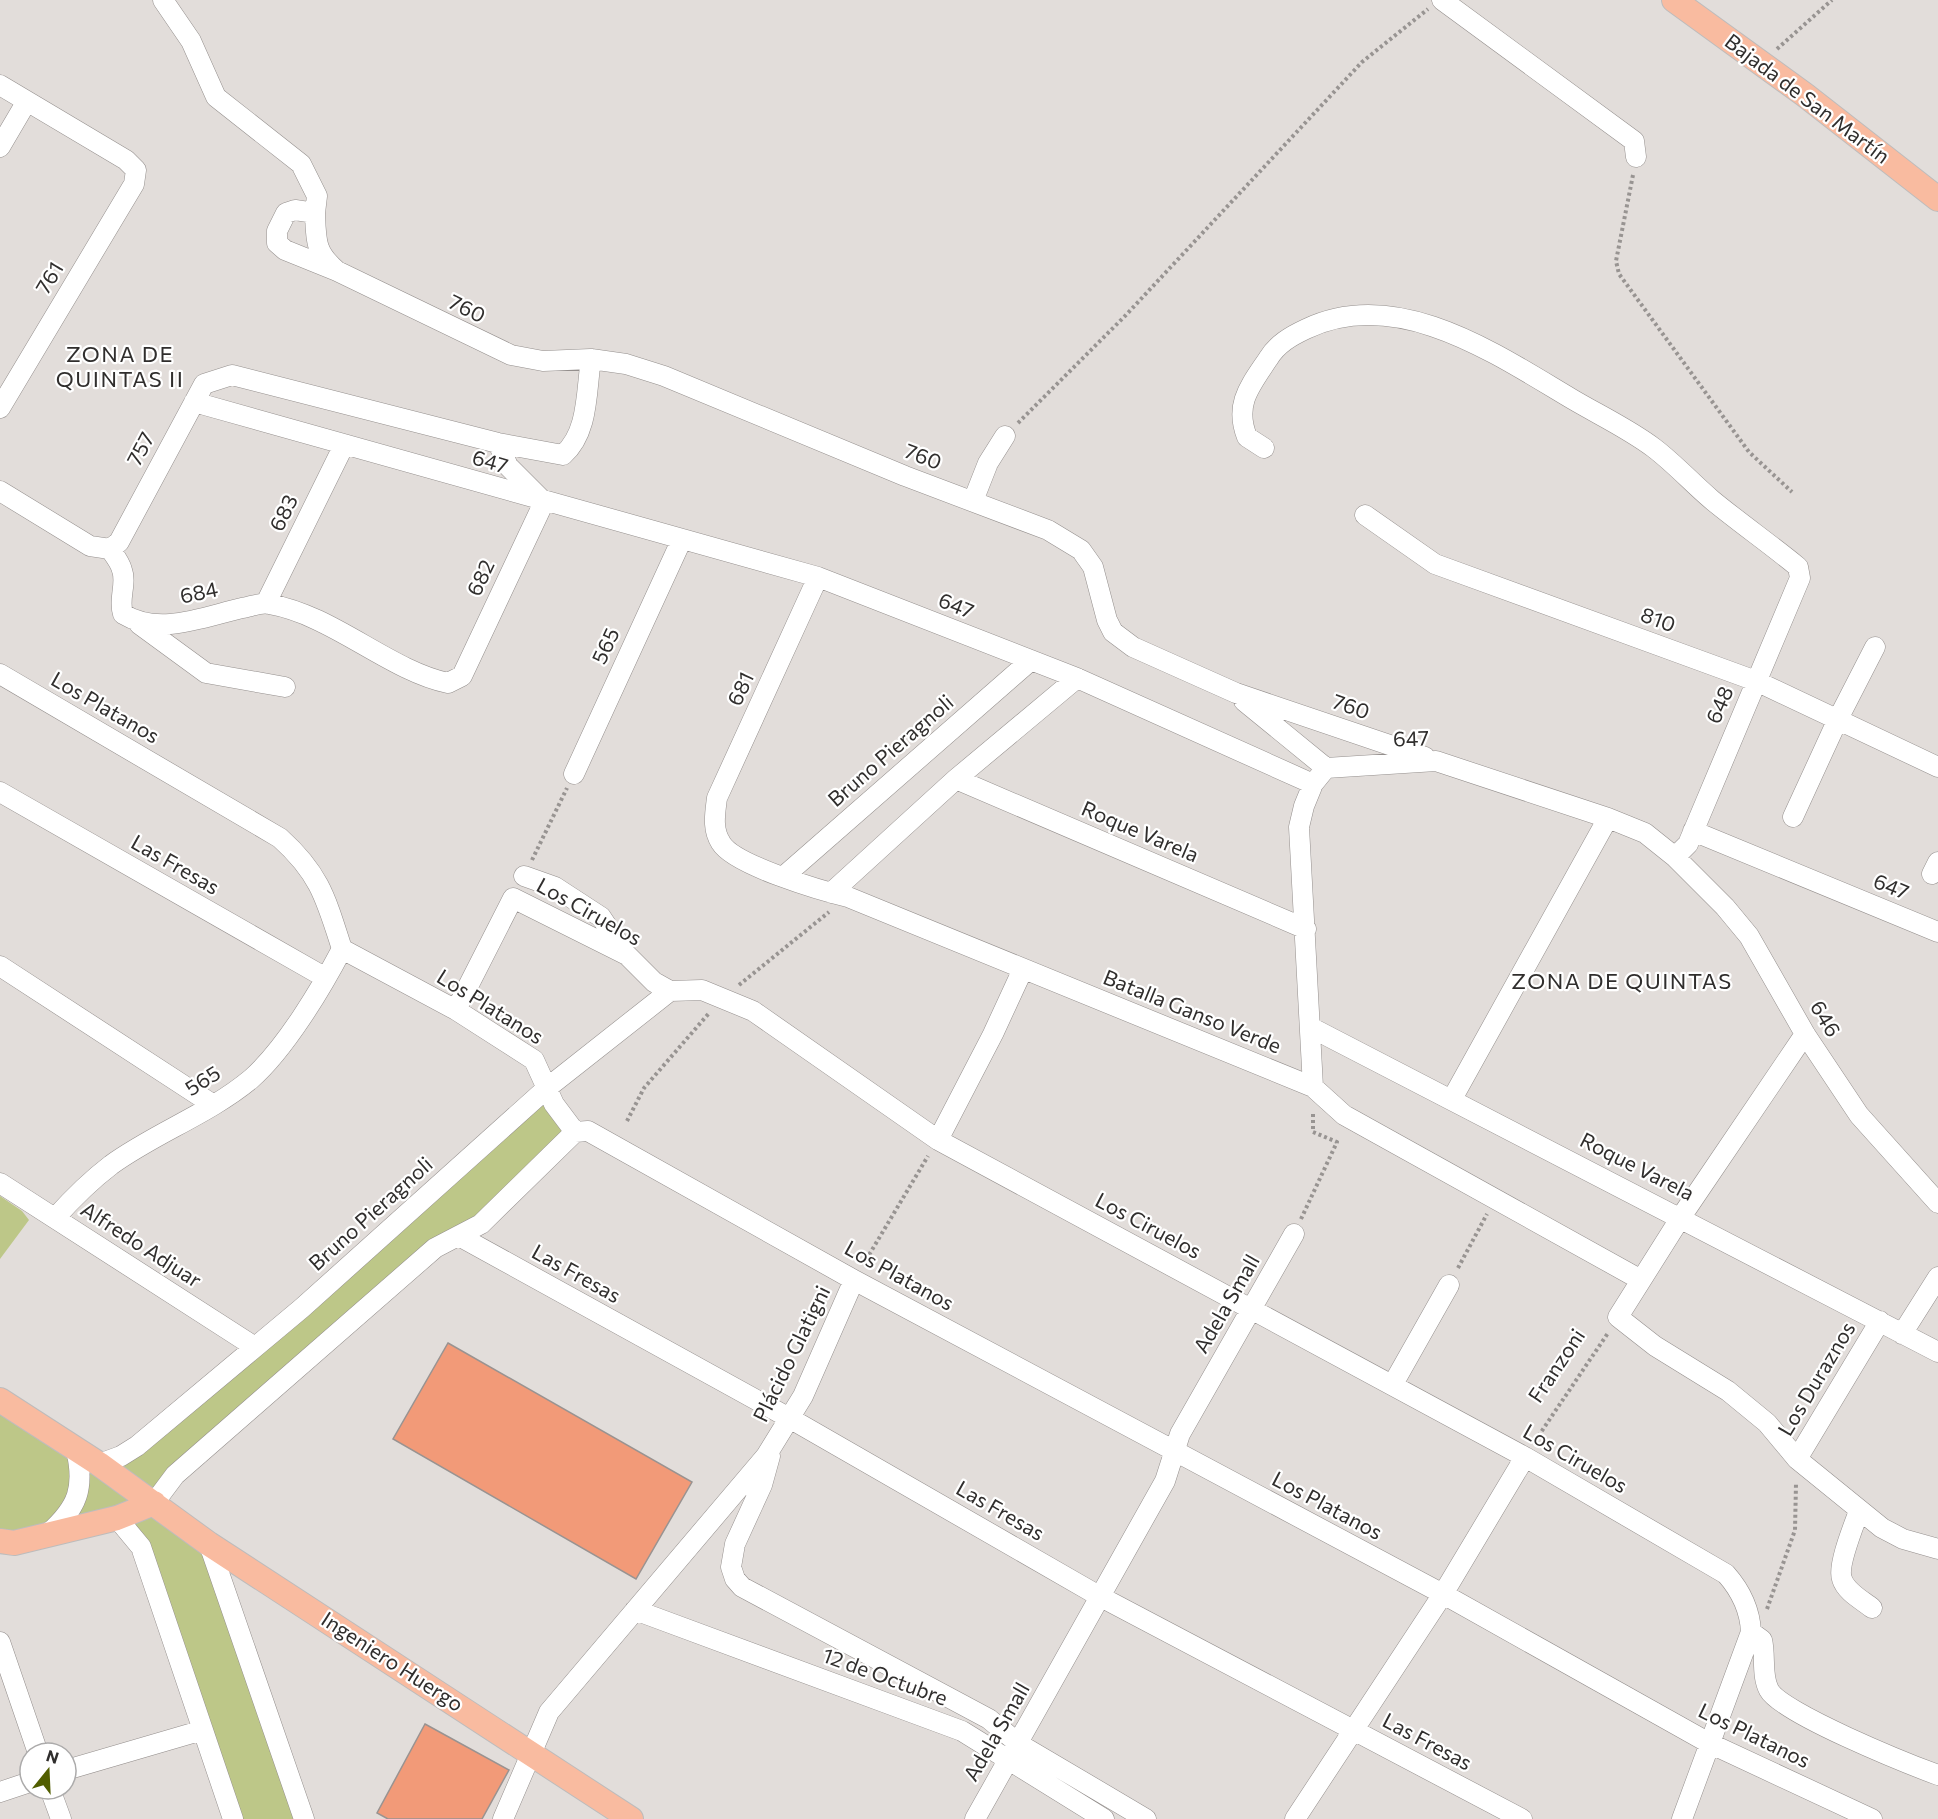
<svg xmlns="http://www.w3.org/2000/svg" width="1938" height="1819" font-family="Commissioner,sans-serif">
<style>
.green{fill:#bdc788}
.building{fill:#f29a78;stroke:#999391;stroke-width:1.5}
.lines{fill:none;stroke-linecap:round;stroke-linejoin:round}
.minor-casing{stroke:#948f8d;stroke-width:21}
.major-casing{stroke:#bdbcbc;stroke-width:26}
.path{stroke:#989492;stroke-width:4;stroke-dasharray:3 3;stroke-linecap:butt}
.minor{stroke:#fff;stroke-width:20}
.major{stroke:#f9bba0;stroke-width:24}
.labels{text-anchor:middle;stroke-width:4.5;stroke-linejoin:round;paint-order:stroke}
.street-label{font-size:21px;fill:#302e2d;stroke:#fff}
.neighbourhood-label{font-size:22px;letter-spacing:1.5px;fill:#302e2d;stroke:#fff}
</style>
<rect width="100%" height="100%" fill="#e2ddda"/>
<path class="green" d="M547 1088 575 1132 481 1224 435 1248 154 1502 209 1544 304 1819H233L141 1547 117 1518 0 1541V1400L99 1464 121 1456Z
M0 1196 22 1211 29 1220 0 1259Z"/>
<path class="building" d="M448 1343 692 1482 636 1579 393 1439Z
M425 1724 509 1770 482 1819H388L377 1813Z"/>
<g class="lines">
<defs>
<path id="minor" d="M163 0 191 41 216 97 301 164 317 196 315 213
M1442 0 1634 141 1636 157
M0 85 126 160 136 170 134 184 0 408
M0 147 27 101
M337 271 285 250 277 243V231L286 213 295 210 315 213C316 241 315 252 337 271L511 355 543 361 591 359 626 364 664 376 905 476 1048 530 1081 550 1093 567 1107 620 1113 632 1133 647 1236 693 1425 757
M194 402 818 577 1077 678 1313 784 1326 768 1436 761 1608 818 1645 833 1675 857 1725 907 1749 936 1805 1034 1859 1115 1938 1203
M1264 448 1247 437C1234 404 1250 386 1268 359 1277 344 1291 336 1306 329 1397 285 1496 354 1572 399 1599 415 1629 429 1654 448 1675 464 1692 483 1712 500 1740 523 1770 544 1798 567L1800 578 1688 844 1675 857
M0 491 90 546 110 549C114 555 120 562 122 570 127 584 118 599 123 614 159 636 203 617 242 608 250 607 261 602 269 604 333 615 388 670 448 683L462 676 544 502 508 466 498 443
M973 501 988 463 1005 436
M1365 515 1435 564 1756 681 1938 767
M110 549 119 542 204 384 232 375 498 443 563 455C589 432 586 391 591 359
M818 577 717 798C715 814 712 829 721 843 734 865 822 891 848 897L1313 1087 1344 1115 1641 1280
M266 603 344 445
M139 624 206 673 285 687
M0 674 280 838C320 874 326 899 342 949L456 1010 534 1060 554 1104 575 1132
M1244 701 1326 768
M574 774 682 539
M956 779 1306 929
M1313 784 1304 806 1299 827 1313 1087
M0 792 326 978
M1793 817 1838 719 1875 647
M1693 831 1938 932
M1932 874 1938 862
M524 876 555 887 601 917 625 953
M783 877 1030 661
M831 893 956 779 1077 678
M0 966 212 1104
M456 1010 513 898 627 955 654 982 670 991 702 990 753 1011 938 1140 1525 1457 1726 1574C1741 1591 1750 1609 1751 1632L1682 1819
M1312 1028 1938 1352
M1805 1034 1681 1217 1618 1317 1655 1346 1728 1391 1767 1423 1797 1459 1882 1528 1903 1539 1938 1549
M1452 1099 1608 818
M575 1132 588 1131 854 1280 1443 1594 1709 1743 1872 1819
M938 1140 993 1034 1023 969
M0 1183 255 1347
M55 1218C72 1199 90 1181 111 1165 155 1133 209 1114 251 1079 285 1049 321 989 342 949
M459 1236 791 1419 1099 1596 1522 1819
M1902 1334 1938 1277
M1393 1384 1449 1285
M770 1456 762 1485 735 1544 731 1567 735 1579 742 1587 989 1719 1019 1744 1146 1819
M1797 1459 1880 1321
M99 1464 121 1456 137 1446 302 1308 547 1088 670 991
M154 1503 175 1475 435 1248 481 1224 575 1132
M1859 1511C1854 1525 1837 1566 1842 1579 1846 1592 1862 1600 1872 1608
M117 1518 141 1547 233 1819
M49 1533C78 1507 85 1488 76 1449
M209 1544 304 1819
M635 1610 962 1731 1104 1819
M1751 1632 1762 1640C1766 1656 1761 1675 1769 1690 1781 1713 1908 1764 1938 1775
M0 1642 38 1753
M66 1770 203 1730
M50 1789 61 1819
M0 1792 30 1782
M503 1819 549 1712 766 1456 803 1396 854 1280
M975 1819 1165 1481 1180 1434 1294 1234
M1295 1819 1443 1594 1525 1457"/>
<path id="major" d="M1674 0 1805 95 1938 199
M0 1400 99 1464 209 1544 631 1819
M0 1541 14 1543 117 1518 154 1503"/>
</defs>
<use href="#minor" class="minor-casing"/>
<use href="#major" class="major-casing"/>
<path class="path" d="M1777 49 1832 0
M1633 175 1616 261 1619 274 1749 452 1792 492
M1018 423 1126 315 1362 62 1428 9
M532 860 567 788
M739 985 829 912
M627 1121 644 1088 710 1012
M1301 1219 1337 1142 1313 1132V1113
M863 1265 928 1156
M1458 1268 1487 1214
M1535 1441 1608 1333
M1767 1609 1795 1530 1796 1484"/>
<use href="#minor" class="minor"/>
<use href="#major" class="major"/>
</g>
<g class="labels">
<g class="street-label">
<text transform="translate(1807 99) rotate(37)" y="7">Bajada de San Martín</text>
<text transform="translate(50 278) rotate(-59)" y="7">761</text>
<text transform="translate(467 309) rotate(26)" y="7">760</text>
<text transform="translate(141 449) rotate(-62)" y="7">757</text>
<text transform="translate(923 457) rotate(21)" y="7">760</text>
<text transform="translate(490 462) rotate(16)" y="7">647</text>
<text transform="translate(284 513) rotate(-64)" y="7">683</text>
<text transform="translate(481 578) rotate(-65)" y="7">682</text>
<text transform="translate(199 593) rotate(-12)" y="7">684</text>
<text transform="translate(956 606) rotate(22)" y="7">647</text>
<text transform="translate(1658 620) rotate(20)" y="7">810</text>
<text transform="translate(606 646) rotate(-65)" y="7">565</text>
<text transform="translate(741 689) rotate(-65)" y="7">681</text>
<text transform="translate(1720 705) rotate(-67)" y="7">648</text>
<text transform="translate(1351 707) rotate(19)" y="7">760</text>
<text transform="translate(105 708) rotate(30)" y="7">Los Platanos</text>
<text transform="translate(1411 739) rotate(-2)" y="7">647</text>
<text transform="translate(891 751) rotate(-41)" y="7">Bruno Pieragnoli</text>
<text transform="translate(1140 832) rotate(23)" y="7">Roque Varela</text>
<text transform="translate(175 865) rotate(30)" y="7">Las Fresas</text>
<text transform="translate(1891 887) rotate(22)" y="7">647</text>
<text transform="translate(589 912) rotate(29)" y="7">Los Ciruelos</text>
<text transform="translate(490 1007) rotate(32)" y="7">Los Platanos</text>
<text transform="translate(1192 1012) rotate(22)" y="7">Batalla Ganso Verde</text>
<text transform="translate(1825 1019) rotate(59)" y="7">646</text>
<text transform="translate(203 1081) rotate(-32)" y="7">565</text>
<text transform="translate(1637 1167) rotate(27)" y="7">Roque Varela</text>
<text transform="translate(371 1214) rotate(-42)" y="7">Bruno Pieragnoli</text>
<text transform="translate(1148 1226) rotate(28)" y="7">Los Ciruelos</text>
<text transform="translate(141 1245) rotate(33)" y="7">Alfredo Adjuar</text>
<text transform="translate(576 1274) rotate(29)" y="7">Las Fresas</text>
<text transform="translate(899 1276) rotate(29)" y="7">Los Platanos</text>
<text transform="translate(1227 1304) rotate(-60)" y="7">Adela Small</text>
<text transform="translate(792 1354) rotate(-64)" y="7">Plácido Glatigni</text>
<text transform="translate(1557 1366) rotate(-56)" y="7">Franzoni</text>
<text transform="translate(1817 1379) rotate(-59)" y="7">Los Duraznos</text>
<text transform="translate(1575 1459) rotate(30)" y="7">Los Ciruelos</text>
<text transform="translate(1327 1506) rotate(28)" y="7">Los Platanos</text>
<text transform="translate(1000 1511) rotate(30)" y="7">Las Fresas</text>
<text transform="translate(392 1662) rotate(33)" y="7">Ingeniero Huergo</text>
<text transform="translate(885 1677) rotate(20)" y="7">12 de Octubre</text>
<text transform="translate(997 1732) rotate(-60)" y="7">Adela Small</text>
<text transform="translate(1754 1736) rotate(26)" y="7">Los Platanos</text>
<text transform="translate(1427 1742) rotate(28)" y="7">Las Fresas</text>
</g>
<g class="neighbourhood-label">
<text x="120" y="362">ZONA DE<tspan x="120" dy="25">QUINTAS II</tspan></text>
<text x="1622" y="989">ZONA DE QUINTAS</text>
</g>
</g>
<g transform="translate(48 1771) rotate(18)"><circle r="28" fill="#ffffff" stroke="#acabab" stroke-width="1.5"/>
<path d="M0-4.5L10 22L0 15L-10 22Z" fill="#515e00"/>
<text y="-9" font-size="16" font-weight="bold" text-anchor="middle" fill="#302e2d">N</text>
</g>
</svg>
